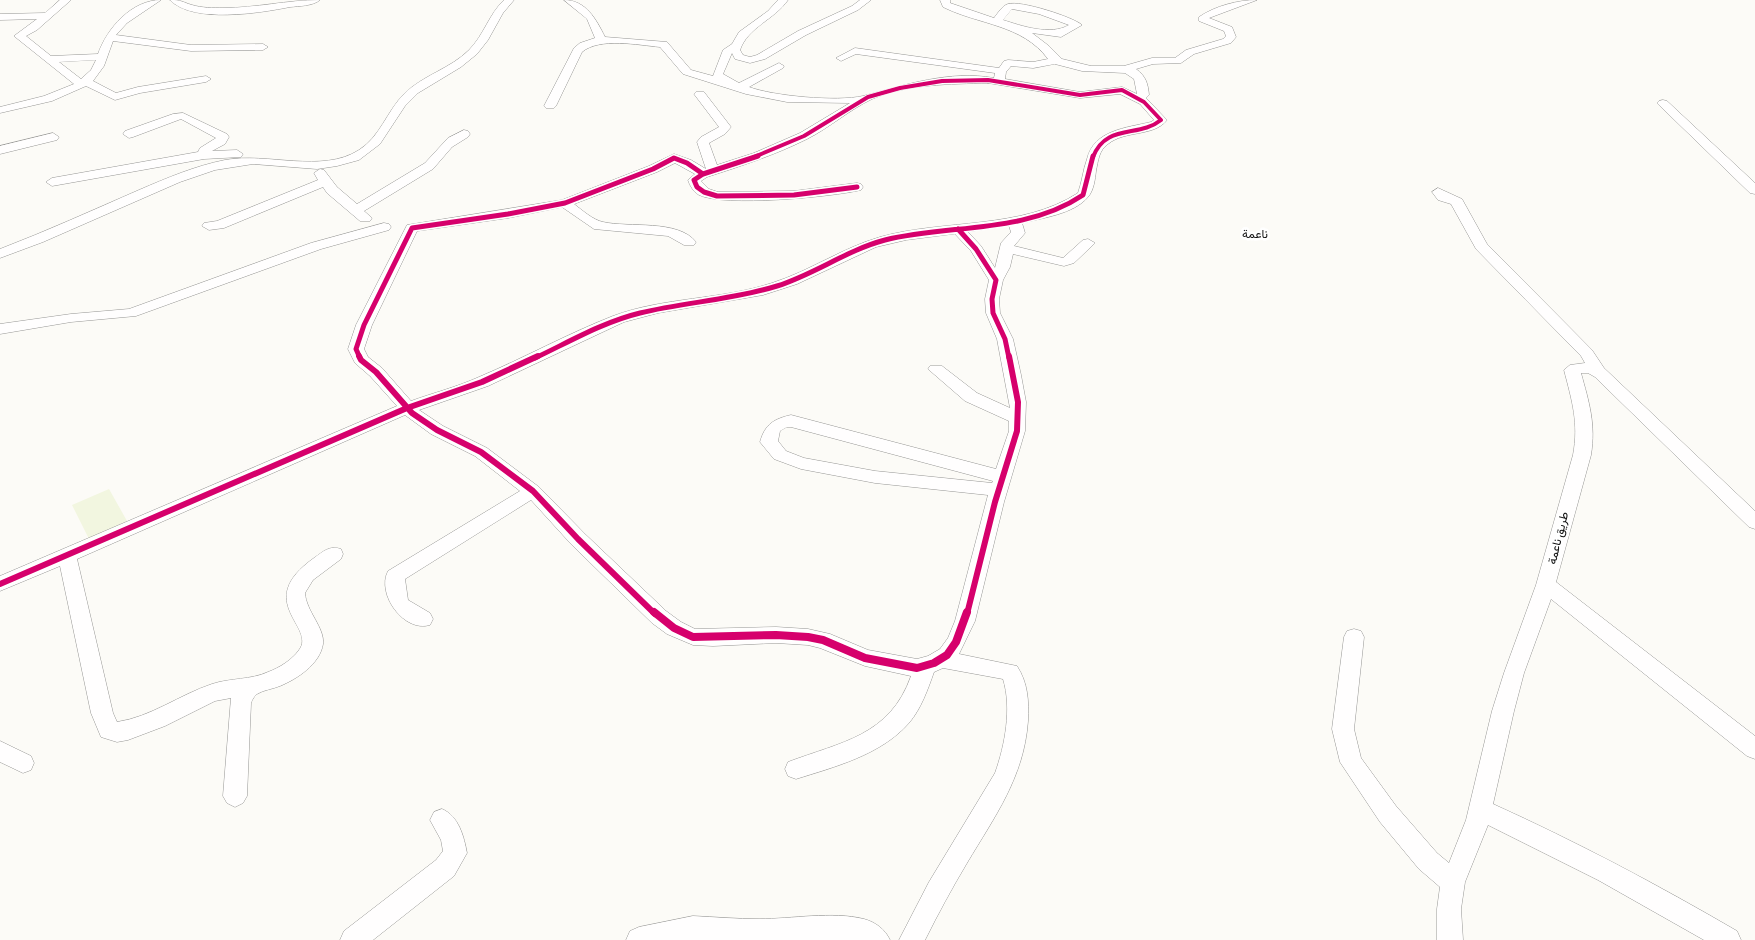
<svg xmlns="http://www.w3.org/2000/svg" width="1755" height="940" font-family="'Crimson Pro',Vazirmatn,serif">
<style>
.pitch{fill:#f2f6e0}
.lines{fill:none;stroke-linecap:round;stroke-linejoin:round}
.minor-casing{stroke:#969694;stroke-width:1}
.minor{fill:#fffefe;fill-rule:evenodd}
.cycleway-far3-casing{stroke:#fff;stroke-width:5.5}
.cycleway-far2-casing{stroke:#fff;stroke-width:8}
.cycleway-far1-casing{stroke:#fff;stroke-width:9}
.cycleway-casing{stroke:#fff;stroke-width:11}
.cycleway-far3{stroke:#d6006c;stroke-width:4}
.cycleway-far2{stroke:#d6006c;stroke-width:5}
.cycleway-far1{stroke:#d6006c;stroke-width:6}
.cycleway{stroke:#d6006c;stroke-width:8}
.labels{text-anchor:middle;stroke-width:5;stroke-linejoin:round;paint-order:stroke}
.far-quarter-label{font-size:12px;fill:#101010;stroke:#fff}
.street-label{font-size:12px;fill:#101010;stroke:#fff}
</style>
<rect width="100%" height="100%" fill="#fcfbf7"/>
<path class="pitch" d="M109 489 127 521 89 539 72 505Z"/>
<g class="lines">
<defs>
<path id="minor" d="M60 0H71L37 30 26 36 51 56 98 54C107 28 132 0 161 0L127 23 116 35 191 45 263 44 268 47 263 50 191 51 113 41 104 66 93 81 116 93 138 87 206 76 211 79 206 82 140 93 115 100 86 86 52 101 0 113V107L44 96 74 84 14 36 37 19 0 20V14L45 13ZM96 60 91 70 81 79 59 62Z
M170 0C182 0 182 2 192 5 202 8 213 8 223 8 256 8 287 0 320 0 313 6 299 6 290 7 260 13 193 24 170 0Z
M504 0H514L503 13 488 40 477 54 461 67 418 93 405 106 380 144 359 160 337 166 317 169 253 164 215 170 180 182 43 242 0 258V249C47 231 93 210 139 190 167 178 195 166 225 160 267 152 322 174 359 150 380 137 387 111 404 94 423 75 450 69 469 50 484 35 489 14 504 0Z
M564 0C586 0 596 19 605 37L667 42 691 70 713 76 723 50 732 44 739 32 768 11 778 0H788C774 20 748 27 740 50L743 55 750 57 757 55 798 31 852 6 860 0H871L858 10 806 35 765 59 750 63 735 59 732 53 723 74 739 83 779 63 784 66 783 68 749 87C773 96 837 102 863 96 905 85 950 70 994 78L995 73 856 54 841 61 836 58 855 48 999 68 1004 61 1008 60 1033 62 1048 59C1022 24 979 25 943 7L940 0H950V3L994 18C998 13 1002 6 1008 4 1020 0 1073 17 1082 25L1061 37 1032 33 1049 46 1062 59 1091 66H1124L1152 58H1175L1186 50 1223 39 1226 36 1224 31 1199 21V17C1215 6 1238 0 1257 0L1209 18 1232 27 1236 37 1231 43 1194 54 1181 63 1153 64 1136 69C1146 76 1148 84 1149 95L1146 98 1165 118 1167 120C1154 137 1125 130 1108 144 1099 150 1098 161 1096 171 1095 179 1094 190 1088 197 1074 214 1042 218 1022 223L1025 233 1014 246 1063 258 1083 240 1088 239 1095 243 1074 263 1064 266 1013 254 1010 267 1003 280 999 299 1000 313 1013 339 1021 375 1026 402 1025 431 1004 502 975 621 959 654 1017 666C1028 683 1029 701 1028 721 1024 777 995 816 967 863 952 888 938 914 925 940H899L929 882 995 773C1005 745 1012 708 1003 679L943 668 934 672C928 689 921 709 909 723 881 755 834 767 796 779L788 776 785 769 788 762C841 742 890 736 911 676L865 666 820 648 808 645 776 643 713 646 693 645 667 634 652 623 571 544 531 500 405 579 408 600 430 613 433 619 430 625C404 633 376 594 388 571L520 491 475 456 431 434 405 415 77 559 113 713 117 722C151 717 179 695 212 684 230 678 251 680 268 672 279 668 292 660 299 650 317 627 252 602 314 558 323 552 329 545 341 549L343 554 341 559 313 580 305 593C306 611 325 628 323 644 320 664 297 679 280 686 273 689 263 690 257 694 255 695 252 700 251 703L247 796 243 803 235 807 227 803 223 796 231 698 215 701 165 726 128 740 117 742 101 737 91 713 60 566 0 591V576L397 406 370 376 355 363 348 349 356 325 407 225 562 200 649 166 674 154 691 160 706 169 697 142 701 137 719 127 694 94 696 92H704L731 127 725 134 709 143 717 165 754 153 800 133 850 103 787 102 746 94 683 74 660 47C638 45 600 37 582 52L556 106 554 108H546L544 106 574 48 580 43 595 38 587 19ZM1012 9 1039 14 1069 25C1050 36 1022 26 1003 20ZM1055 64 1082 71 1125 73 1134 79 1137 94 1122 87 1080 92 1005 79 1006 72 1011 66 1033 68ZM988 83 1080 98 1120 94 1140 104 1154 120 1151 122C1126 128 1094 130 1087 159 1083 170 1082 182 1078 193 1021 230 944 219 880 237 842 248 810 271 772 283 721 300 664 297 613 316 567 334 524 358 479 377 457 387 433 393 411 401L382 368 368 357 364 349 372 325 417 231 508 218 562 207 594 229 668 236 684 245H694L696 242C678 219 629 228 603 222 593 220 582 210 574 204L657 172 675 163 695 174 688 180C690 186 693 191 699 195 724 207 832 197 861 190L863 187 861 184 857 183 794 191 718 192 709 189 701 181 707 177C741 166 775 155 807 139 829 128 849 110 872 99 907 84 950 84 988 83ZM1009 226 1011 232 1001 243 995 268 981 246 968 232ZM955 234 971 251 989 280 985 299 986 313 997 339 1010 408 977 393 942 366H930L928 369 965 401 1009 421V431L996 469 791 415C774 419 765 424 760 442L774 459 801 469 875 483 988 495 955 621 948 638 940 649 928 656 917 659 868 650 830 634 808 629 776 627 695 629 681 622 666 611 585 534 539 487 487 448 443 426 419 410 488 386 624 322 658 313 763 295 797 284 876 247 906 240ZM787 427H791L993 481 992 483 875 471 804 458 786 451 778 441 780 431Z
M1663 100 1667 101 1755 183V194L1750 193 1659 105 1657 103 1659 101Z
M183 113 227 134 229 137 225 144 212 151 237 150 243 154 241 157 204 159 52 186 46 182 52 178 198 152 200 148 216 138 181 119 133 137 129 138 123 134 125 131 173 114Z
M464 130 468 131 470 134 468 137 452 147 433 169 364 211 372 218 370 221H360L327 193 323 187 224 228 209 230 202 226 204 223 217 221 318 180 314 173 320 169 324 170 337 187 357 204 425 163 448 138Z
M53 133 59 137 57 140 0 154V146Z
M1438 188 1462 199 1487 244 1592 350 1604 368 1755 511V529L1749 527 1595 377 1588 373H1581C1589 402 1596 424 1591 455L1556 582 1755 736V759L1747 756 1551 599 1524 673 1514 711 1493 804C1577 842 1658 885 1737 931L1741 940H1704L1598 880 1488 825 1465 882 1461 909 1463 940H1437V909L1440 887 1419 869 1380 822 1340 762 1332 729 1344 637 1347 631 1354 629 1361 631 1364 637 1354 729 1361 758 1396 806 1437 853 1449 863 1466 820 1492 711 1504 673 1536 585 1573 455C1579 423 1572 401 1564 370L1570 365 1585 363 1581 356 1476 249 1451 204 1438 200 1432 192Z
M384 223 389 224 391 227 389 230 321 249 136 316 71 322 0 334V324L71 314 129 309 311 243Z
M0 741 31 756 34 763 31 770 23 773 0 762Z
M442 809C459 816 464 837 467 853L454 876 373 940H340L344 931 436 860 443 851 441 840 430 820 434 812Z
M693 916C715 917 737 919 759 919 792 919 832 911 864 919 875 922 885 929 890 940H626L630 931 639 927Z"/>
</defs>
<use href="#minor" class="minor-casing"/>
<use href="#minor" class="minor"/>
<defs>
<path id="cycleway-far3" d="M754 157 804 136 868 97 900 88 942 81 988 80 1080 95 1122 90 1144 102 1161 120C1139 138 1106 123 1093 157"/>
<path id="cycleway-far2" d="M758 156 703 174 694 180 697 187 704 192 717 196 794 195 857 187
M958 229 976 249 996 280 992 299 993 313 1005 339 1009 358
M360 358 356 349 364 325 412 228 508 214 565 203 653 169 674 158 687 163 703 174
M535 358C569 342 603 322 640 313 685 302 732 300 777 286 815 274 847 250 885 240 950 224 1025 234 1083 195L1093 156"/>
<path id="cycleway-far1" d="M359 356 361 360 376 372 412 413 437 430 481 452 533 491 578 539 655 614
M0 584 407 408 482 382 538 356
M967 614 995 502 1017 431 1018 402 1009 356"/>
<path id="cycleway" d="M654 612 674 628 693 637 776 635 808 637 823 640 865 658 917 668 934 663 947 655 956 642 967 612"/>
</defs>
<use href="#cycleway-far3" class="cycleway-far3-casing"/>
<use href="#cycleway-far2" class="cycleway-far2-casing"/>
<use href="#cycleway-far1" class="cycleway-far1-casing"/>
<use href="#cycleway" class="cycleway-casing"/>
<use href="#cycleway-far3" class="cycleway-far3"/>
<use href="#cycleway-far2" class="cycleway-far2"/>
<use href="#cycleway-far1" class="cycleway-far1"/>
<use href="#cycleway" class="cycleway"/>
</g>
<g class="labels">
<g class="far-quarter-label">
<text x="1255" y="238">ناعمة</text>
</g>
<g class="street-label">
<text transform="translate(1558 538) rotate(-76)" y="4">طريق ناعمة</text>
</g>
</g>
</svg>
